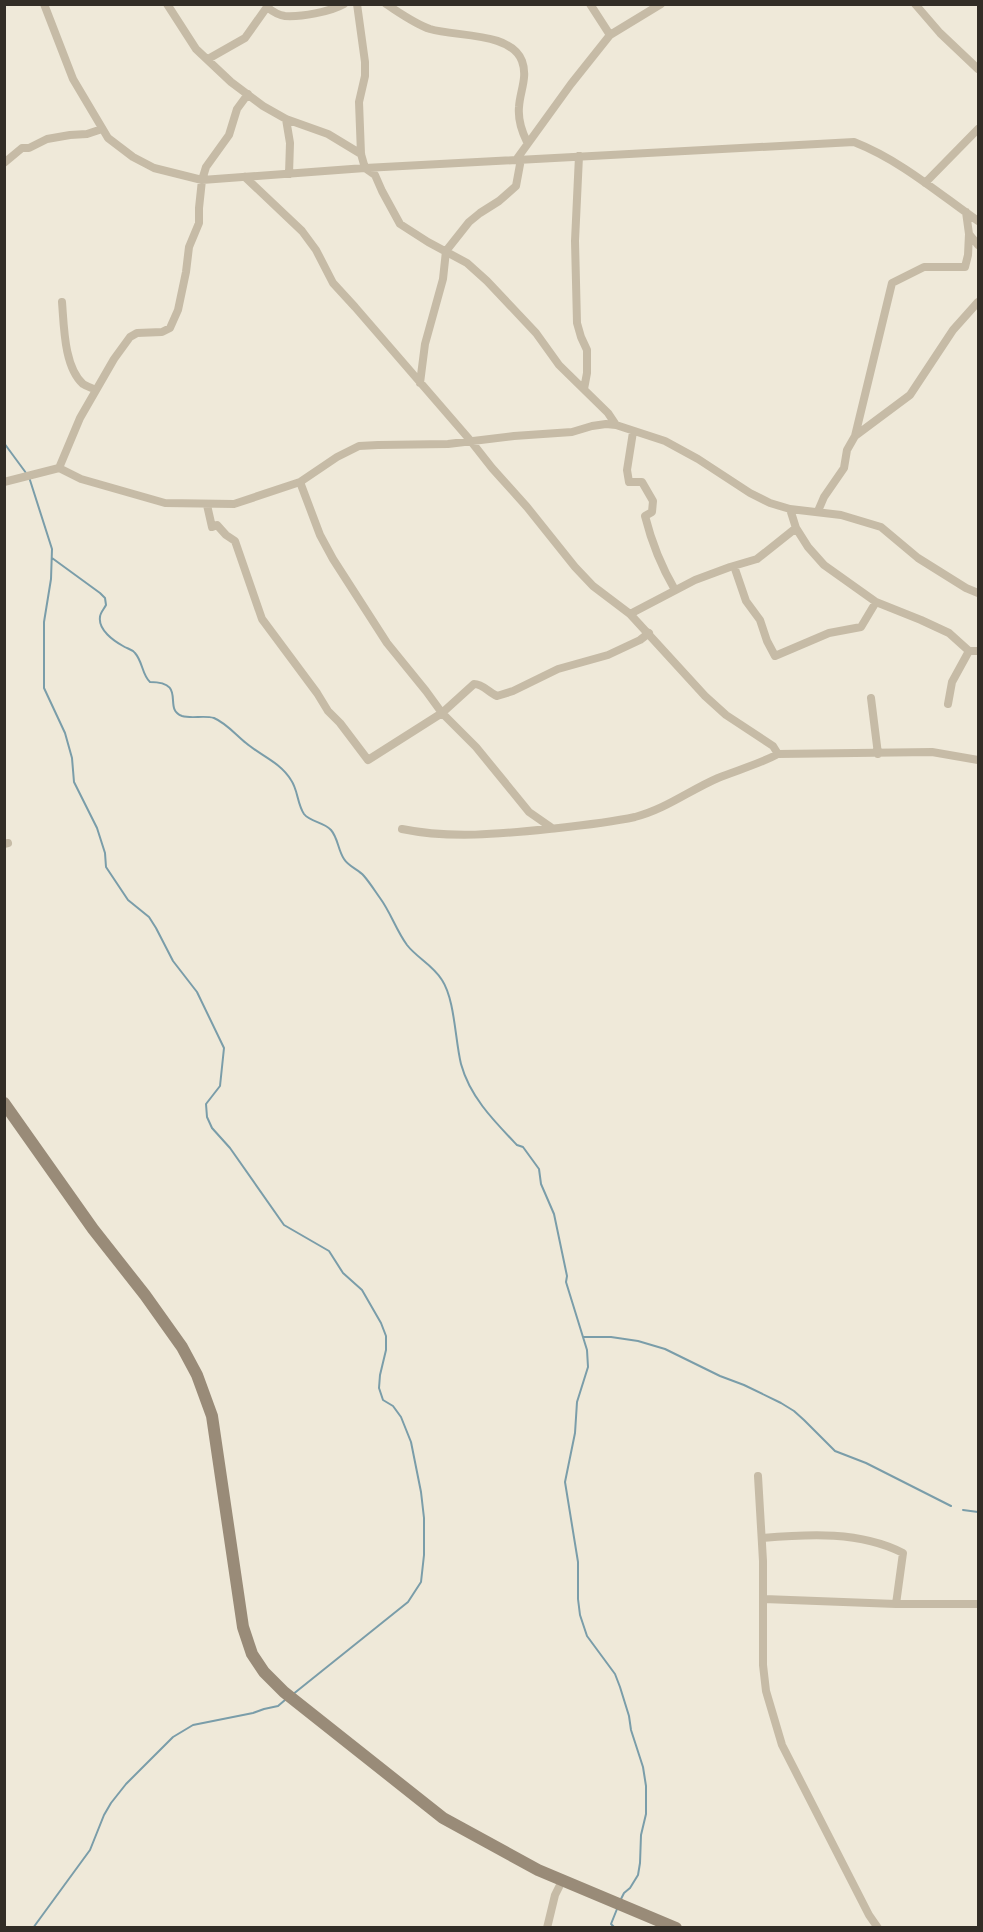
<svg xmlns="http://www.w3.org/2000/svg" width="983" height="1932" font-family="'Source Sans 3',sans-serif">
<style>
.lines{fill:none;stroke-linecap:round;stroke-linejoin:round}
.stream{stroke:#7a9da9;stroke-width:2}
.street{stroke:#c6bba6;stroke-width:8}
.secondary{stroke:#998b78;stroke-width:12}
</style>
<rect width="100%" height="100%" fill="#efe9d9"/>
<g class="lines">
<path class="stream" d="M4 443 29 477 52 549 51 579 44 622V688L65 733 72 758 74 782 97 828 105 853 106 867 128 900 149 917 156 928 173 961 197 992 224 1048 220 1086 206 1104 207 1117 212 1128 230 1148 284 1225 329 1251 343 1273 362 1290 381 1323 386 1336V1350L380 1375 379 1388 383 1400 393 1406 401 1417 411 1442 421 1492 424 1518V1555L421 1582 408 1602 292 1695
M52 558 100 593 105 598 106 605C104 609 100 613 100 617 98 630 114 641 123 646 128 649 132 649 135 653 143 662 142 675 150 682 188 682 162 709 182 716 192 719 204 715 214 718 226 723 236 735 246 743 261 756 280 762 291 780 298 790 297 803 304 814 310 822 324 822 331 830 338 838 338 850 344 859 349 867 358 869 364 876 370 883 375 891 380 898 391 913 396 930 407 945 417 958 433 965 442 980 455 1000 455 1040 461 1064 470 1097 494 1121 517 1145L523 1147 539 1169 541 1184 554 1214 567 1276 566 1282 587 1350 588 1367 577 1402 575 1433 565 1482 578 1562V1599L580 1615 587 1636 615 1674 620 1687 629 1716 631 1730 643 1767 646 1786V1814L641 1835 640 1863 638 1875 630 1888 624 1893 620 1901
M583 1337H611L638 1341 665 1349 720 1376 744 1385 781 1403 794 1411 804 1420 835 1451 866 1463 951 1506
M963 1510 978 1512
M33 1928 90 1850 104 1815 111 1803 126 1784 173 1737 193 1725 253 1713 264 1709 278 1706 285 1700
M615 1928 611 1924 617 1909"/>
<path class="street" d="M44 4 73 79 108 138 133 157 154 168 202 180 365 168 854 142C900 160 938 193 978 221
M167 4 196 49 231 82 263 106 286 119 328 134 361 154
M267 4V7C273 12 278 15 285 16 301 17 330 12 344 4
M357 4 365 62V76L359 102 361 154 365 168 375 175 382 191 400 224 428 242 467 263 487 281 536 333 559 365 608 413 616 425 665 441 698 459 750 493 770 503 790 509 841 515 881 527 918 558 966 588 978 593
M386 4C400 13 415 24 430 29 457 37 511 32 522 61 528 77 520 91 519 107 518 118 522 132 527 142
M590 4 610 35
M915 4 940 33 978 69
M208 59 245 38 267 7
M286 119 290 143 289 174
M579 156 575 241 577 323 581 337 587 350V373L584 389
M516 160 571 84 610 35 661 4
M4 163 22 148H29L47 139 70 135 87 134 102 129
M245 177 302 231 316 250 333 283 355 307 470 440 492 468 527 507 575 567 593 586 630 614 705 696 726 715 773 746 778 754
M925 183 978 129
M966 212 969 234 978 245
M62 302C64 326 64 367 83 384 86 386 92 388 96 390
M420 383 425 344 443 279 446 251 469 222 480 213 499 201 516 186 521 159
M633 432 627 470 629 482H642L653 501 652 512 645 516C652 544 661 566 675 590
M855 436 892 283 924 267H965L968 255 969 234
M59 468 81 479 165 503 234 504 300 482 337 457 359 446 378 445 448 444 514 436 572 432 592 426 606 424 616 425
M4 482 59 468 80 418 114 359 130 337 137 333 162 332 170 328 178 310 186 272 189 247 199 223V208L202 180 206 167 229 135 237 109 248 94
M300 482 320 535 333 559 387 643 426 691 442 713 476 747 529 812 552 828
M207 505 212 527 217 525 226 535 235 541 262 619 317 693 328 711 340 723 368 760 442 713 474 684C483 684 488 692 497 696L513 691 558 669 608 655 640 640 649 633
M790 509 796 528 808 547 824 565 876 602 921 620 949 633 969 651H978
M818 511 824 497 844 468 847 450 855 436 910 395 953 330 978 302
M734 566 746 601 760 620 767 641 775 656 829 633 861 627 876 602
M630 614 695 580 730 567 757 559 796 528
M871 698 878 754
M948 704 952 682 969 651
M402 829C450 839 500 834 549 829 577 826 607 823 635 817 666 809 690 790 718 778 738 770 759 764 778 754L932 752 978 760
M4 844 8 843
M758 1476 763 1561V1665L766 1691 782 1745 869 1915 878 1928
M762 1538C809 1534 860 1531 903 1553L896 1604
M764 1599 896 1604H978
M547 1928 555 1895 563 1879"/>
<path class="secondary" d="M4 1103 93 1229 145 1295 182 1347 197 1375 212 1416 243 1627 252 1654 264 1672 284 1692 443 1818 538 1870 676 1928"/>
</g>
<rect width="983" height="1932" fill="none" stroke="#322d26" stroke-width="12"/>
</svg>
